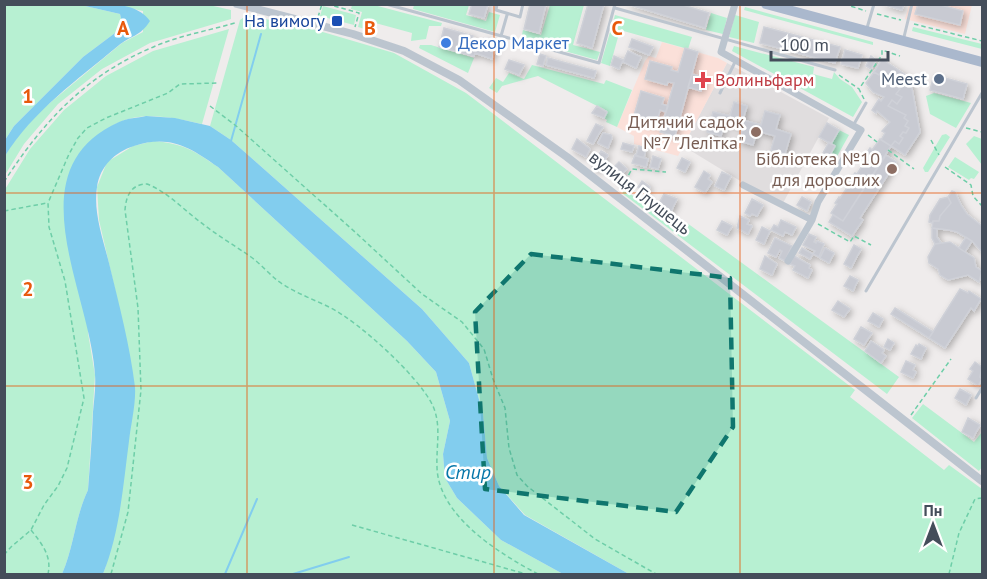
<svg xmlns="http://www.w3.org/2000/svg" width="987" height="579" font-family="'PT Sans',sans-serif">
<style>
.education{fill:#e0ddde}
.medical{fill:#fbe0d9}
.green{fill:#b7f0d2}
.water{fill:#82cdee}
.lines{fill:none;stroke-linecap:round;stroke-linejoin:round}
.stream{stroke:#82cdee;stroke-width:2}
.building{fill:#c8cad2;stroke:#cfd1d8;stroke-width:1.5;filter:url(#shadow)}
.path{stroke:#6ecea8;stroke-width:1.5;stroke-dasharray:4.5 3;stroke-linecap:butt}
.service{stroke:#bcc5cf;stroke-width:3}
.minor{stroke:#bcc5cf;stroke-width:7}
.tertiary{stroke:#bcc5cf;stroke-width:8}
.primary{stroke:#aab8cd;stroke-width:10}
.marked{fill:#0f766e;fill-opacity:0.2;stroke:#0f766e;stroke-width:4.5;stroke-dasharray:12 8;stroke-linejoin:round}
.grid{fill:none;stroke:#e8590c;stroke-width:1.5;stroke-opacity:0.55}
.transit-dot{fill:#1a4fb4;stroke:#fff;stroke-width:2}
.shop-dot{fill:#3f7fe0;stroke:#fff;stroke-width:2}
.service-dot{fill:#5c6f8a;stroke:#fff;stroke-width:2}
.health-dot{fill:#e0444e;stroke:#fff;stroke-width:2}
.education-dot{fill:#8d6e63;stroke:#fff;stroke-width:2}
.labels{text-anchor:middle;stroke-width:5;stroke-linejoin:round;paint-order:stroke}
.transit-label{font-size:18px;fill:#164399;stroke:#fff;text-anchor:end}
.shop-label{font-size:18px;fill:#366cbe;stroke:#fff;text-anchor:start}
.service-label{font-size:18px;fill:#4e5e75;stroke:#fff;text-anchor:end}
.health-label{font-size:18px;fill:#be3a42;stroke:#fff;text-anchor:start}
.education-label{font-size:18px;fill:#785e54;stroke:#fff;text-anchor:end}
.street-label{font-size:18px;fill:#444d5a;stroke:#fff}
.water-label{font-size:20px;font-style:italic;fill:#0777a9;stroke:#fff}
.grid-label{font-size:20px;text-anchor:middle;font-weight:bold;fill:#e8590c;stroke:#fff;stroke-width:5;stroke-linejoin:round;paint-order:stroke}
</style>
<defs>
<filter id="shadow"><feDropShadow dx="2.5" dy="2.5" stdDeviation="3" flood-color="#0004"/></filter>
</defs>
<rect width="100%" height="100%" fill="#efecec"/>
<path class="education" d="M727 63 829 118 783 203 742 182 683 146Z"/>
<path class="medical" d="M909 5H972L965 34 905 19Z
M662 42 718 58 727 63 678 156 634 144V136L617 127 645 61 649 56 656 58Z"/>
<path class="green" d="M434 4 469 5 466 15 486 21 489 12 500 15 495 32 413 9 414 5 433 6Z
M5 5H81L120 14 123 27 83 57 14 126 5 140Z
M115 5H209L231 10V19L150 43 102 69 58 104 24 144 5 175V156L18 134 39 112 122 43 143 32V11Z
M352 5H374L442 23 441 26H429L426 39 411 41 412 33 368 21 365 29 358 27 362 12 351 9Z
M550 5H584L573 45 600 52 597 60 521 39 523 30 541 35Z
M323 6 356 15 354 25 320 16Z
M745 7 873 42V45L744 10Z
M711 13 727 18 723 34 706 30Z
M247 15 316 30 394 53 466 93 855 390 850 397 944 470 949 465 982 489V574H629L525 515 499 486 487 458 483 414 469 363 422 309 231 140 210 126 240 20Z
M615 15 692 37 688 49 620 30 610 66 601 63Z
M735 15 759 22 754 43 729 37Z
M913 27 982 44V49L912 31Z
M229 29 202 124C176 118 145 111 120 122 112 125 105 131 99 135L88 333 95 375 88 490C75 517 74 547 62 574H5L4 191 30 149 64 110 106 76 153 51Z
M420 45H431L474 58 468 73 419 48Z
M734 46 814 67 813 74 832 79 834 72 840 79 852 87 862 102 853 117 732 51Z
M532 65 604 84 606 80 632 90 617 127 606 122 607 120 604 118 607 111 538 76 502 86 497 93 489 88 496 78 503 82 509 73 524 79Z
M934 93 971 103 956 128 930 114 926 96Z
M839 130 849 135 835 160 829 157 835 146 831 144Z
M946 134 950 137 928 172H925L923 168 942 135Z
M974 136 982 139V165L966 144Z
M154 141C184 144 193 150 218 167L407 341 436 372 450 421 443 454 445 478 457 498 501 540 563 574H103L106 566 119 307 99 220 97 187 107 162 133 146Z
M955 157 979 172 974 179 971 178 969 180 948 167Z
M623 189 645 204 649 198 654 201 650 209 684 234 687 223 899 377 887 394 622 193Z
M923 404 974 442 982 432V467L979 471 912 418Z"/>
<path class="water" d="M81 5C105 4 136 1 150 21 140 37 131 35 118 46 77 80 33 111 5 156V140L14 126 83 57 123 27 120 14Z
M146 116 175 118 210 126 231 140 422 309 469 363 483 414 487 458 499 486 524 515 629 574H563L501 540 457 498 445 478 443 454 450 421 436 372 407 341 218 167C190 147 169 134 134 146 115 152 100 166 97 187 93 212 103 239 109 263 119 304 130 346 135 387 136 404 131 424 129 441 123 486 120 532 103 574H62C74 547 75 517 88 490 90 464 92 438 93 412 94 400 96 387 95 375 91 293 13 170 119 122 127 118 138 118 146 116Z"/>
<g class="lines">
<path class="stream" d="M231 141 261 34
M225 574 257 499
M293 574 349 557"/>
</g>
<path class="building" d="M472 4H488L484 18 469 14Z
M530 4H546L539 33 524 29Z
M588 4H604L592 48 577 43Z
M627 4H680L709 13 705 28Z
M882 4H904L902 10Z
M918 4H937L963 11 960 25 915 14Z
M764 27 840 47 835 63 760 43Z
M444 28 473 36 472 39 484 43 486 38 497 41 492 59 475 53 474 56 439 47Z
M632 39 653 47 649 55 629 47Z
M685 48 698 52 675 136 660 132 674 83 668 82 667 85 645 79 650 61 672 67 671 70 678 72Z
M845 50 862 55 858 68 841 64Z
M628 51 641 57 636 68 623 62Z
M540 54 546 56 543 66 537 64Z
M614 56 623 60 619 69 611 65Z
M871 56 876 60 871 69 866 66Z
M548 58 596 71 594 78 546 65Z
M882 59 910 78 920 132 905 155 891 146 895 141 899 144 903 138 900 136 903 132 906 133 909 128 905 126 908 121 904 118 906 115 888 106 892 100 897 104 902 97 896 94 900 89 894 85 896 81 886 77 887 75 881 72 879 75 874 72Z
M509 60 524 65 519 75 505 69Z
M874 72 879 75 881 72 887 75 886 77 896 81 894 85 900 89 896 94 902 97 897 104 892 100 888 106 906 115 904 118 908 121 905 126 909 128 906 133 903 132 900 136 903 138 899 144 895 141 891 146 881 140 885 133 882 131 890 122 877 111 876 113 872 110 879 99 881 101 884 97 873 92 866 83Z
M692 74 705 78 701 91 688 87Z
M934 75 967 84 963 99 930 90Z
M641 91 664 98 662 104 668 106 666 112 660 110 656 126 633 119Z
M734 102 747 106 743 120 761 125 765 111 780 115 776 129 791 134 785 154 771 150 775 136 757 131 753 145 739 141 743 127 725 122 721 136 707 132 713 112 730 116Z
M597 106 607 112 604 118 592 113Z
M827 123 839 130 831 144 819 137Z
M596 124 603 127 593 144 587 141Z
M603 133 611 135 612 138 608 148 598 143Z
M577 139 590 149 586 157 572 149Z
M880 139 891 146 843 221 831 213 837 204 835 203 839 197 840 198 853 179 851 178 855 173 857 174 869 155 866 154 870 148 872 150Z
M829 142 835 146 829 157 823 153Z
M623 143 634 146 632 152 621 149Z
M639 146 646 148 644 158 636 156Z
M601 151 608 155 599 170 592 167Z
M635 155 648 159 646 167 632 163Z
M886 155 896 162 860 218 863 220 852 236 829 222 833 215 843 221Z
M653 156 661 159 658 169 650 167Z
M682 158 690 162 685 172 677 168Z
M619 162 627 169 620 176 612 169Z
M704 171 710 175 708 179 712 182 705 193 695 187Z
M722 172 731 176 724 190 715 186Z
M642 181 650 187 646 193 638 187Z
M952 191 955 192 961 205 967 214 982 226V252L972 241 957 232 949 230 932 228 933 221H939L940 216 951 203 948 197Z
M664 194 677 199 670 214 657 207Z
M802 197 811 202 807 211 797 205Z
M948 197 951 203 940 216 939 221H933L932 223 929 222 930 215 940 199Z
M752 199 763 205 757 216 752 214 750 216 745 213Z
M740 216 749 220 747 224 752 226 748 234 737 228Z
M781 220 796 227 792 235 785 232 783 236 771 230 774 225 778 227Z
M722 221 732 226 727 235 717 230Z
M762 227 770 231 764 244 756 240Z
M932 228 937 229V237L941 243 935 244 932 238Z
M809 234 816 237 814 242 816 243 817 241 824 244 819 257 813 254 815 251 803 245Z
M966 237 972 241 965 252 959 248Z
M775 238 792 246 785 261 779 258 782 251 780 250 776 257 768 253Z
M950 242 974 258 976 267 982 271 979 282 968 275 948 280 940 275 938 269 929 263 928 257 935 244Z
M854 245 861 249 851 268 844 264Z
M802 248 813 254 810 259 799 253Z
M825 248 834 253 829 263 820 258Z
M765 256 777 264 772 275 760 269Z
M794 256 810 265 809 268 812 270 808 278 793 270 795 266 790 264Z
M850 276 858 280 853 291 844 286Z
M960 289 968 293 969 291 981 299 974 311 971 308 945 348 929 338Z
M838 301 850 309 844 317 832 310Z
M895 308 933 332 929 338 891 314Z
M873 313 883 319 879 327 868 321Z
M861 327 872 333 864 345 854 339Z
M888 339 894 343 890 350 884 347Z
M871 341 884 350 882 353 886 356 881 363 865 351Z
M919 344 926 348 921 359 911 354 916 345 918 346Z
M906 361 915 365 913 370 916 372 913 378 901 372Z
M975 362 982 367 980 377 982 379 978 386 968 379 973 371 970 369Z
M960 389 971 395 966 405 955 398Z
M968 418 980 425 973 438 962 432Z"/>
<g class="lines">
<path class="path" d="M327 4 359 13 355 27
M844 4 866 11
M877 14 901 20
M318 17 322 4
M914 24 982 41
M839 75 859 89
M864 99 859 89 882 55V50L900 56
M210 106 235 125 355 232 422 294 462 322 484 349 493 379 505 408 509 448 517 475 527 486 595 539 656 574
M966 128 982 132
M868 135 877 142
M931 140 939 155
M888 150 914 169
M945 167 971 185 973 196 982 206
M4 182C42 123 85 76 151 48 177 36 207 31 235 23
M621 188 632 169 666 172
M4 211 47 203
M818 224 850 242 854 236 871 245
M911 415 951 359
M352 525 526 574
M31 530C42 544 52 556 48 574
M4 555 11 547 31 530 44 505 58 486 67 468 84 398 65 281 49 227 48 203 69 154 78 138 87 128 106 118 168 93 180 84 217 83
M111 574 128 512 141 390 138 308 125 210C126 196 131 184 147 184 166 191 183 209 199 221 215 234 234 245 251 257 261 264 269 274 278 281 295 293 313 299 331 308 360 323 417 375 432 404 442 424 436 446 437 467 438 516 500 554 538 574
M949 574 959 533 975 499 982 498"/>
<path class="service" d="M386 4 599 63 615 4
M497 4 496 10 520 17 523 4
M615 8 835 70
M867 28 874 4
M501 36 507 15
M904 37 912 4
M720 93 735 62
M854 124 866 103
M866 291 982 93
M976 398 982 388"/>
<path class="minor" d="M735 4 721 52 861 130 818 202 812 220 788 261
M743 185 812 220"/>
<path class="tertiary" d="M237 4 353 34 404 51 459 80 567 157 982 481"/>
<path class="primary" d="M766 4 982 62"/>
</g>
<path class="marked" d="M531 254 730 278 733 427 676 512 485 489 475 312Z"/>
<path class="grid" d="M247 4V574M494 4V574M740 4V574M4 193H982M4 386H982"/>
<rect class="transit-dot" x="331" y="15" width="12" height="12" rx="3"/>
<circle class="shop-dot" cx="446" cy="43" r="6"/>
<circle class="service-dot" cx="939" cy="79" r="6"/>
<path class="health-dot" d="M700 71h6v6h6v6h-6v6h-6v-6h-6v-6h6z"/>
<g class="education-dot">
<circle cx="756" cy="132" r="6"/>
<circle cx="892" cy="169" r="6"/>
</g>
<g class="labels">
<g class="transit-label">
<text x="325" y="27">На вимогу</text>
</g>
<g class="shop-label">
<text x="458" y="49">Декор Маркет</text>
</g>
<g class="service-label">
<text x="927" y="85">Meest</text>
</g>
<g class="health-label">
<text x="715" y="86">Волиньфарм</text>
</g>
<g class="education-label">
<text x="744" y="128">Дитячий садок<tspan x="744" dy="21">№7 "Лелітка"</tspan></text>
<text x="880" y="165">Бібліотека №10<tspan x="880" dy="21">для дорослих</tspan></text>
</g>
<g class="street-label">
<text transform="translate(640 193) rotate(38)" y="6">вулиця Глушець</text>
</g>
<g class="water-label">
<text x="468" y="479">Стир</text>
</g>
</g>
<g class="grid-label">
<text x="123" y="35">A</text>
<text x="370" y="35">B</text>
<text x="617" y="35">C</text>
<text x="28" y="103">1</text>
<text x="28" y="296">2</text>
<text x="28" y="489">3</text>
</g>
<rect width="987" height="579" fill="none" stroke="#444d5a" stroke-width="12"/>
<g transform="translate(933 525)" stroke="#ffffff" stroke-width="4.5" paint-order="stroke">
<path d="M0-4.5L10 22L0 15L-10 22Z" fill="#444d5a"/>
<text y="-9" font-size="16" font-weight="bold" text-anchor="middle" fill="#444d5a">Пн</text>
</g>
<path d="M771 51v9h117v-9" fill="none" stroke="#444d5a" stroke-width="3"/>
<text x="780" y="51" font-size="18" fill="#444d5a" stroke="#ffffff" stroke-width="4.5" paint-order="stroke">100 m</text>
</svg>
